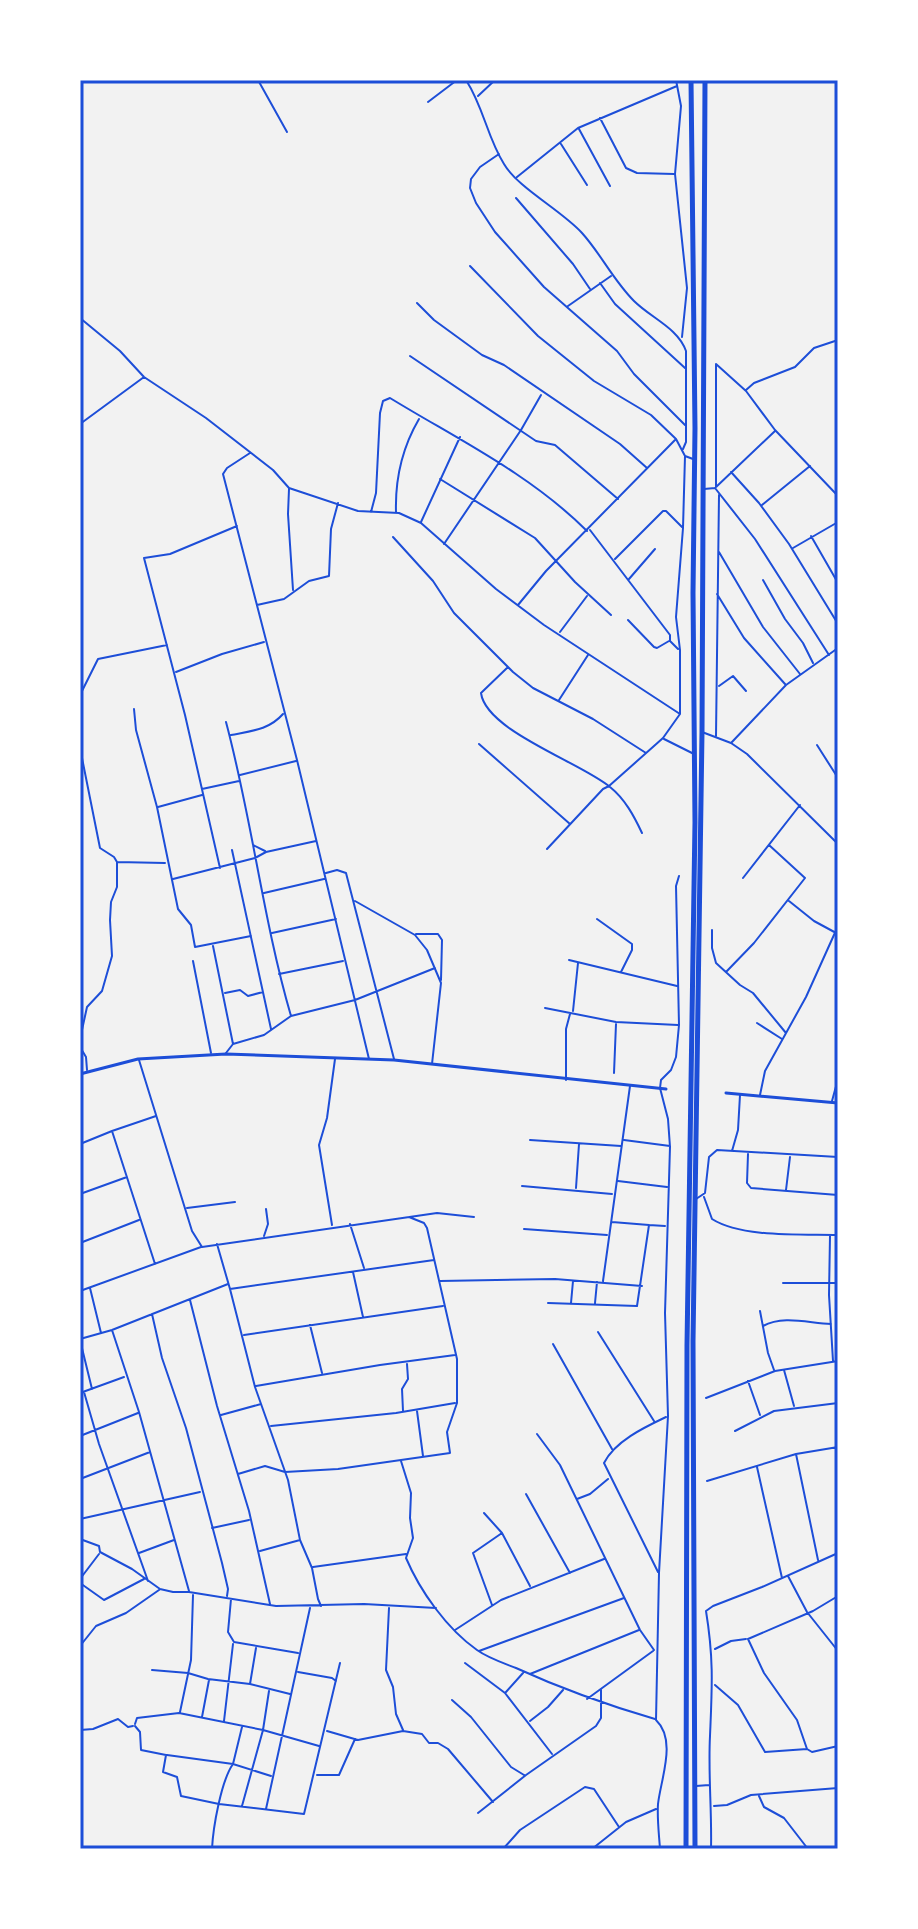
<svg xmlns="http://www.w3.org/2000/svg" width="918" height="1929" font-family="'Space Grotesk',sans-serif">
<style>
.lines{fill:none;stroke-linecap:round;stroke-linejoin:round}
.minor{stroke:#1d4ed8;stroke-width:2}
.tertiary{stroke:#1d4ed8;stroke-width:3}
.motorway{stroke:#1d4ed8;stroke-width:5}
.neatline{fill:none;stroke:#1d4ed8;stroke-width:3}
</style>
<rect width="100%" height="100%" fill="#f2f2f2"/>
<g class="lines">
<path class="minor" d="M258 80 287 132
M466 80C484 108 487 137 504 164 518 188 561 210 582 233 601 254 613 280 634 301 651 318 678 328 686 351V442L683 449
M676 80 681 106 675 174 687 288 682 337
M478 96 495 80
M428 102 457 80
M600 118 626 168 637 173 674 174
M579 129 610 186
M561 144 587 185
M499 154 480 167 471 179 470 188 476 203 495 232 544 287 617 351 634 374 685 425
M517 177 578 128 677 86
M516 198 573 264 590 289
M470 266 538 336 594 381 651 415 676 439 685 456
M600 283 615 304 685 368
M417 303 434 320 482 355 504 365 620 444 647 468
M568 306 611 276
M80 318 120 351 144 377 206 418 273 470 289 488 358 511 399 513 421 523 496 589 544 625 680 714
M410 356 536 441 555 445 618 499
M746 390 754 383 795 367 814 348 838 340
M80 424 144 377
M250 453 227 468 223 474 297 760 369 1059
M731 472 759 503 789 544 838 624
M440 479 535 538 575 582 611 615
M716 487V364L746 391 775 430 838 496
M715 488 755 539 829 655
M289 489 288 514 293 590
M704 489 715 488 775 431
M762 505 810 466
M371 512 376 493 380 413 383 401 390 398C457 439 530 474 587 531
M396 512C395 478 402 448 419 419
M421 522 460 437
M590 530 670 635V641L678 649
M811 536 838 583
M393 537 433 581 454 613 513 672 533 688 593 719 646 753
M444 544 521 430 541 395
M793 548 838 522
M719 552 763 627 800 674
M615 559 663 511H666L682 527
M629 579 655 549
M763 580 785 619 803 643 813 663
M717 594 744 638 785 684
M257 605 284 599 309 581 329 576 331 529 338 503
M518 605 546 571 675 440
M628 620 654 647 657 648 669 641
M560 632 587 596
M508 667 481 693C486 731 582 763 610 787 625 799 634 816 642 833
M176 672 222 654 264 642
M719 686 733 676 746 691
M80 695 98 659 167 645
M559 700 588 655
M134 709 136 730 157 807 178 909 191 925 195 947 251 936
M226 722C252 819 263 920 291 1016
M702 732 731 743 747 754 838 844
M231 735C251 731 269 730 283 714
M716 736 719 495
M664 739 694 754
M732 742 786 685 838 648
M479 744 570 824
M817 745 838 778
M80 748 100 848 114 857 117 862 165 863
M240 775 296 761
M202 789 239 781
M158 807 202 795
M253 845 265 851
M547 849 603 789 609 786 663 738 680 714V650L676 617 683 528 685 456 693 459
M232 850 271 1029
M220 868 185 715 144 558 170 554 237 526
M326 873 337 870 346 873 394 1059
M743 878 800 805
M173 879 255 858 266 852 316 841
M264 893 324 879
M355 901 415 935 427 950 441 983 432 1064
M789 901 814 921 838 934
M597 919 632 944V950L621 972
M712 930V948L716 963 740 985 753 993 786 1033
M272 933 336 919
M416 934H438L442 940 441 980
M213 946 233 1044
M569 960 677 986
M193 961 211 1053
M726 972 754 943 805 878 769 845
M279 974 343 961
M225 993 240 990 248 996 263 992
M545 1008 616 1022 678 1025
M573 1011 578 963
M757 1023 782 1039
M80 1039 87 1007 102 991 112 956 110 920 111 902 117 887V862
M80 1047 86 1057 87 1070
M226 1053 233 1044 264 1035 291 1016 355 1000 435 968
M139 1060 192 1231 202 1247 437 1213 474 1217
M614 1073 616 1024
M566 1080V1029L570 1014
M760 1095 765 1071 806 997 838 926
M832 1101 838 1079
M530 1140 621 1146
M624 1140 670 1146
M80 1144 112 1131
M732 1151 738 1130 740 1095
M748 1154 747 1183 751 1188 838 1195
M618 1181 667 1187
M522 1186 612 1194
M576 1188 579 1144
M786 1190 790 1157
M80 1194 127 1177
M704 1197 712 1219C742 1238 803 1234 838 1235
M696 1199 705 1193 709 1157 717 1150 838 1157
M187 1208 235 1202
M612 1222 649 1225
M350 1224 364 1268
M332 1225 319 1145 327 1118 335 1059
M524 1229 607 1235
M264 1236 268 1224 266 1209
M830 1236 829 1295 833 1361
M80 1243 139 1220
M217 1244 230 1289 434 1260
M155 1264 112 1131 156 1116
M353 1272 363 1317
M440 1281 555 1279 642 1286
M603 1281 630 1086
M783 1283H838
M90 1288 101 1333
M230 1289 255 1387 288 1480 300 1540 312 1568 318 1599 321 1606
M80 1291 201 1247
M190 1300 217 1406 249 1511 270 1604
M548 1303 637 1306 649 1225 665 1226
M571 1303 573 1281
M595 1303 597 1282
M760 1311 768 1353 774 1370
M152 1314 162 1358 186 1428 222 1563 228 1589 227 1596
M310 1325 322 1373
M763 1326C783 1315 808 1323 831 1324
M112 1330 139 1412 189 1591
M598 1332 654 1421
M244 1335 443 1306
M80 1339 112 1330 228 1284
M80 1340 92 1389
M553 1344 612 1449
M784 1370 794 1406
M748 1381 760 1415
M256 1386 380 1365 455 1355
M84 1392 99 1444 148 1581
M80 1393 124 1377
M706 1398 775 1371 838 1361
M403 1411 402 1389 408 1379 407 1364
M417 1411 423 1456
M221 1415 261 1404
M271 1426 396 1413 455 1403
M735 1431 774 1411 838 1403
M537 1434 560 1465 640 1630 654 1650
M80 1436 138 1413
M836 1448 838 1459
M796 1454 818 1560
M401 1461 411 1493 410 1518 413 1538 406 1558C420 1591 447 1629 477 1650 488 1658 503 1663 516 1668 562 1689 607 1705 655 1719
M757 1467 782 1578
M238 1474 265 1466 285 1472 338 1469 450 1453 447 1432 457 1403V1359L427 1228 424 1223 409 1217
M80 1479 150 1452
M707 1481 796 1454 838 1447
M526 1494 570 1573
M577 1499 590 1494 608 1479
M484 1513 502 1533 530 1586
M80 1519 200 1492
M212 1528 249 1520
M80 1539 99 1546 100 1552 132 1569 160 1589 173 1592H189L276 1606 364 1604 436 1608
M260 1551 300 1540
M139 1553 174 1540
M313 1567 406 1554
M658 1572 604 1463C615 1441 645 1427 666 1417
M788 1576 807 1612 838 1651
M80 1579 99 1554
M80 1583 104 1600 144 1579
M231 1599 228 1632 234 1642 298 1653
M492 1605 473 1553 502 1533
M389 1608 386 1670 393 1687 396 1714 403 1730
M455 1630 501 1600 604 1559
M80 1646 96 1626 126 1613 159 1590
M715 1649 731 1641 746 1639
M479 1651 624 1598
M465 1663 505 1693 552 1754
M152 1670 188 1673 208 1679 250 1684 290 1694
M298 1672 332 1678 336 1681
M530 1674 639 1630
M250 1684 256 1648
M715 1685 738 1705 765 1752 807 1749 812 1752 838 1746
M506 1692 523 1673
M587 1699 653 1651
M452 1700 471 1717 511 1767 524 1775
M180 1712 191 1660 193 1595
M202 1717 209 1680
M224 1721 233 1644
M530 1721 548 1707 563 1690
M135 1724 137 1718 179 1713 263 1730 319 1746
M135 1726 140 1732 141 1750 166 1755 163 1772 177 1777 181 1796 219 1804 304 1814 340 1663
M80 1730 93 1729 118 1719 128 1727 133 1726
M327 1731 358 1740 403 1731 422 1734 429 1743H438L448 1749 493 1802
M807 1749 797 1720 764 1673 748 1639 813 1611 838 1596
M167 1755 233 1764 242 1727
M317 1775H339L355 1739
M696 1786 709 1785
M759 1796 764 1807 784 1818 808 1849
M242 1806 263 1730 269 1691
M714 1806 727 1805 751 1795 838 1788
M266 1809 310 1608
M478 1813 526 1775 596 1726 601 1718V1690
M212 1849C213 1828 221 1781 233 1764L271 1776
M503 1849 520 1830 585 1787 594 1789 619 1827
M592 1849 626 1822 656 1809
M660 1849C659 1834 657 1819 658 1804 661 1778 677 1740 656 1720L659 1573 668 1416 665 1313 670 1147 668 1119 660 1088 661 1080 671 1070 676 1057 679 1025 676 886 679 876
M711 1849C712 1811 708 1774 710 1736 712 1688 714 1660 706 1611L713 1606 762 1587 838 1553"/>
<path class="tertiary" d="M80 1074 138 1059 226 1054 394 1060 666 1089
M726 1093 838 1103"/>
<path class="motorway" d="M686 1849 687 1346 695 822 693 593 695 428 691 80
M695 1849 693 1341 702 732 705 80"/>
</g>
<rect width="918" height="1929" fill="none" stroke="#ffffff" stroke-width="164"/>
<rect x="82" y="82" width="754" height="1765" class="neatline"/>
</svg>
